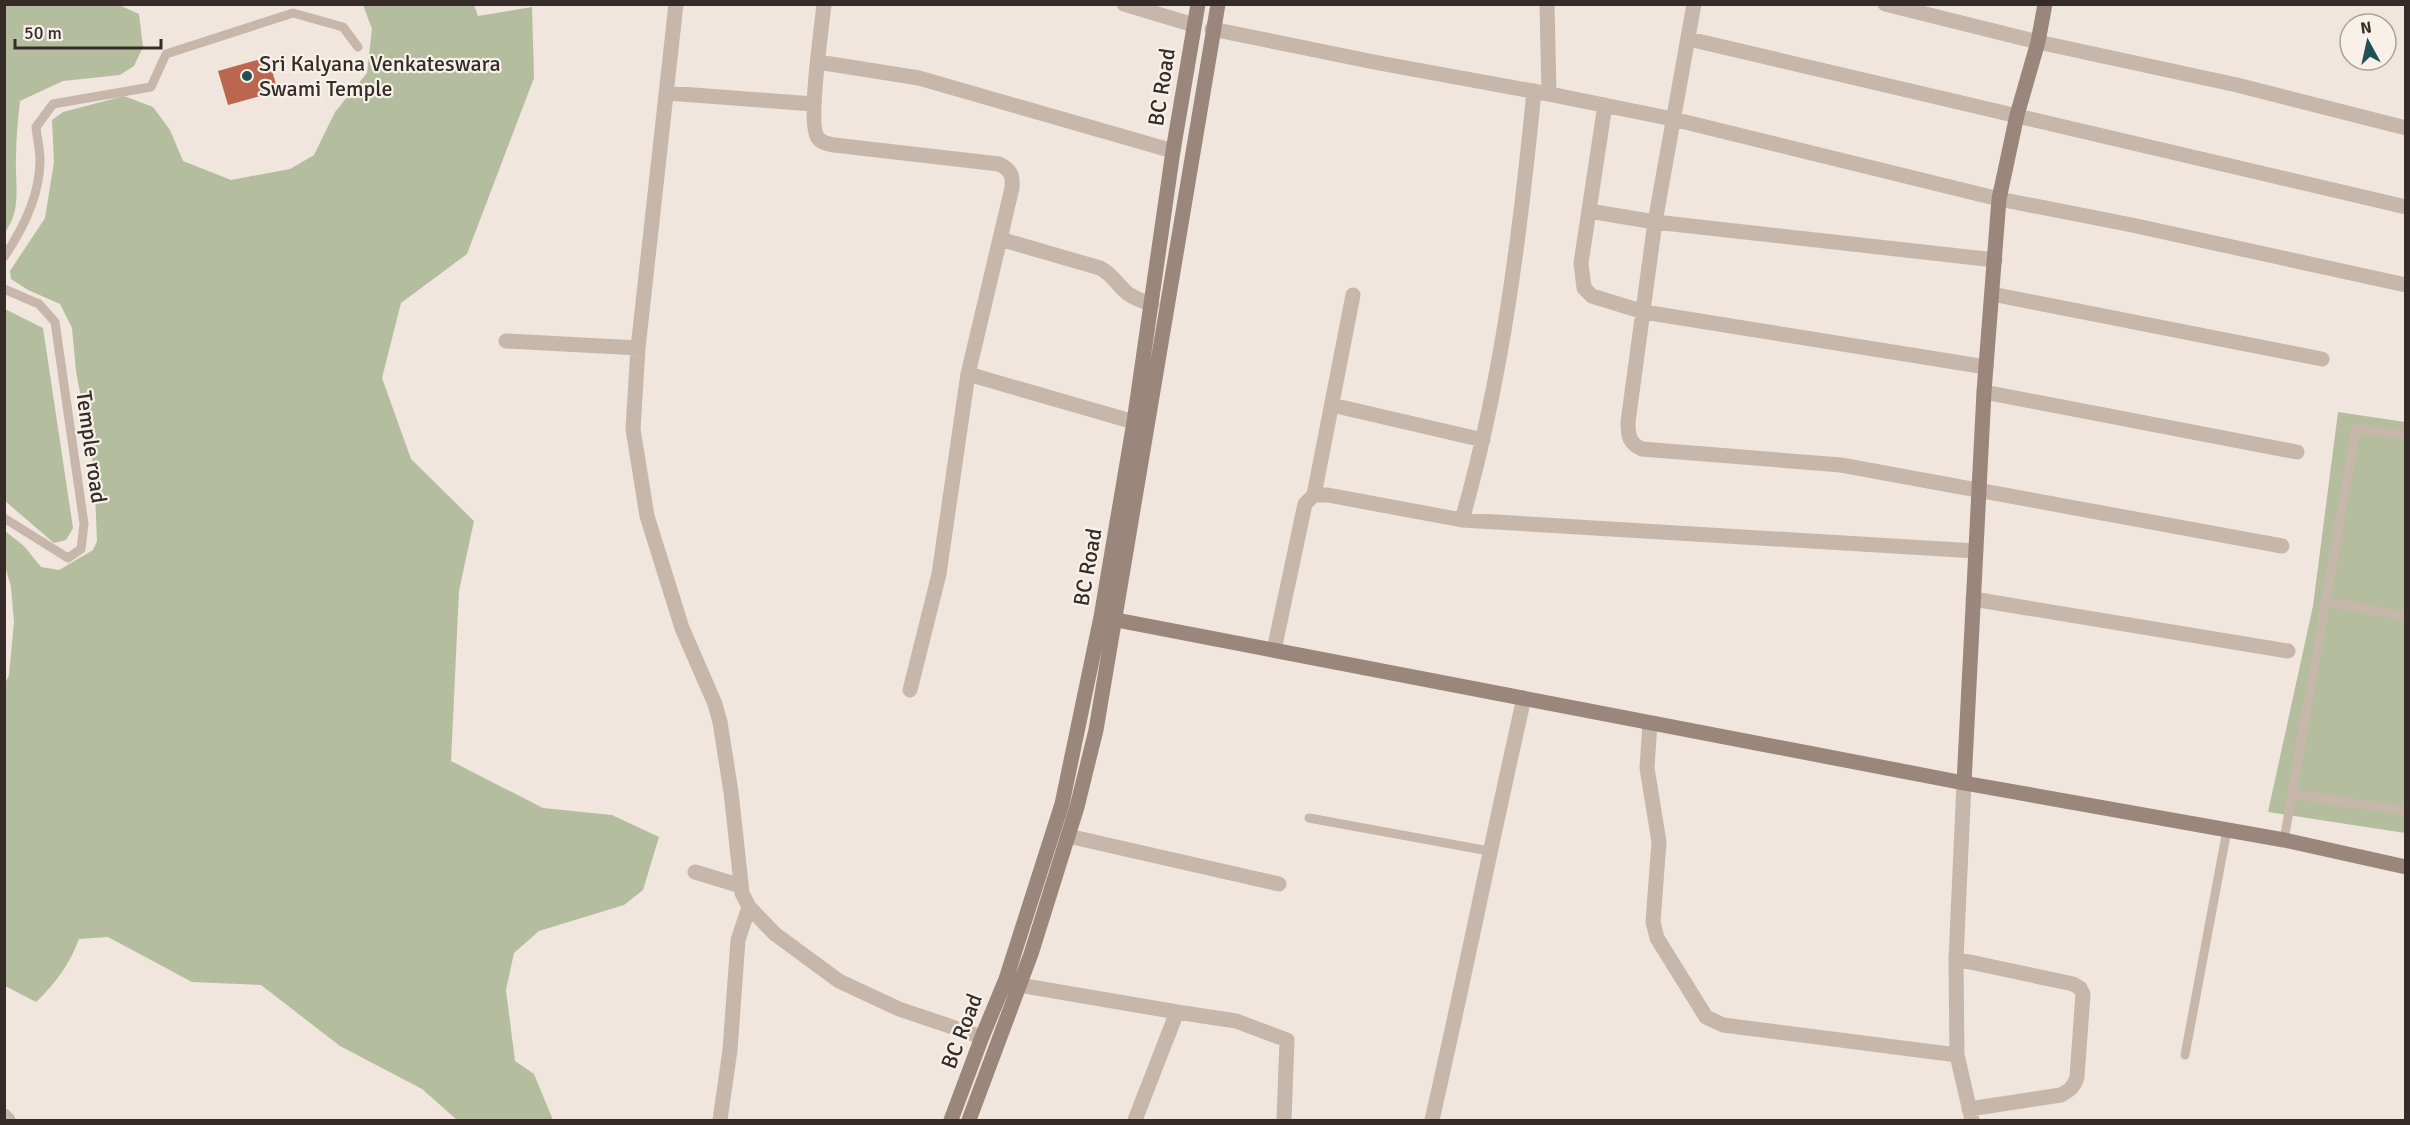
<svg xmlns="http://www.w3.org/2000/svg" width="2410" height="1125" font-family="Signika,sans-serif">
<style>
.green{fill:#b4be9e}
.building{fill:#bc664f}
.lines{fill:none;stroke-linecap:round;stroke-linejoin:round}
.lane{stroke:#c7b6aa;stroke-width:9}
.street{stroke:#c7b6aa;stroke-width:15}
.secondary{stroke:#9b867b;stroke-width:15}
.poi-dot{fill:#225153;stroke:#f8f1e9;stroke-width:2}
.labels{text-anchor:middle;stroke-width:4.5;stroke-linejoin:round;paint-order:stroke}
.poi-label{font-size:22px;fill:#352c29;stroke:#f8f1e9;text-anchor:start}
.street-label{font-size:22px;fill:#352c29;stroke:#f8f1e9}
</style>
<rect width="100%" height="100%" fill="#f0e6dd"/>
<path class="green" d="M5 4 119 5 139 14 143 47 134 66 120 75 63 81 20 101C18 120 16 139 16 158 15 184 22 210 5 232Z
M363 5H474L478 16 532 7 534 78 467 254 401 303 382 378 411 459 474 521 459 591 451 761 543 808 612 815 659 837 643 890 624 905 539 931 514 953 506 990 515 1061 534 1074 553 1120H457L422 1089 340 1046 261 985 192 982 108 937 79 939C69 965 56 983 36 1002L5 986 4 686 9 675 14 622 11 587 5 566V531L24 546 41 567 59 570 93 550 97 541 94 469 76 371 72 328 60 304 28 290 11 279 10 271 45 218 54 162 52 120 63 112 124 96 153 107 170 130 183 161 231 180 290 169 314 155 335 112 367 73 372 29Z
M5 309 43 328 73 528 66 540 54 543 5 501Z
M2338 412 2405 422V833L2268 812 2313 606Z"/>
<path class="building" d="M268 57 278 91 228 105 218 71Z"/>
<g class="lines">
<path class="lane" d="M4 257C23 229 40 194 40 160 40 149 37 138 36 127L53 104 151 87 166 54 293 13 343 27 358 47
M4 289 39 304 55 322 84 524 81 549 68 558 4 518
M2326 602 2406 616
M2292 794 2406 811
M1309 818 1489 851
M2284 840 2356 428 2406 435
M2185 1055 2227 830"/>
<path class="street" d="M676 4 638 348 633 429 647 516 682 628 715 704 720 722 731 792 742 893 749 907 775 934 839 981 899 1009 982 1037
M824 4C822 26 807 125 818 138 822 143 828 144 834 145L999 164C1011 170 1013 175 1012 188L968 374 939 574 910 690
M1124 4 1194 25
M1547 4 1549 94
M1694 4 1655 222 1628 422C1628 436 1629 443 1642 449L1841 465 2282 546
M1885 4 2038 42 2237 85 2406 128
M1212 29 1379 63 1549 94 1673 119 1999 199 2132 225 2406 285
M1689 39 2406 207
M818 62 919 78 1173 151
M667 93 814 104
M1605 105 1581 263 1584 288 1592 296 1644 312 1986 367
M1589 211 1655 222 1995 260
M1000 239 1100 268C1112 274 1116 283 1125 291 1132 298 1143 301 1152 304
M1992 294 2322 359
M506 341 638 348
M968 374 1134 422
M1984 392 2297 452
M1332 405 1483 440
M1314 495 1353 295
M1462 520 1976 551
M1973 599 2288 651
M1274 650 1305 504 1314 495H1328L1462 520C1502 380 1520 236 1534 91
M1650 723 1647 768 1659 842 1653 922 1657 938 1706 1017 1723 1025 1957 1055
M1964 783 1956 959 1957 1055 1972 1120
M1068 836 1279 884
M695 872 741 886
M1956 959 2073 984 2080 988 2083 994 2077 1077C2074 1087 2070 1090 2061 1095L1969 1109
M1019 985 1177 1012 1135 1120
M1177 1012 1236 1021 1287 1040 1284 1120
M4 1116 8 1120
M720 1120 730 1050 738 940 749 907
M1432 1120C1464 980 1492 839 1524 698"/>
<path class="secondary" d="M1101 617 1964 783 2284 840 2406 867
M1964 783 1984 392 1999 199 2017 115 2038 42 2045 4
M951 1120 982 1037 1006 979 1062 804 1101 617 1134 422 1173 151 1198 4
M969 1120 1031 954 1077 807 1096 730 1218 4"/>
</g>
<circle class="poi-dot" cx="247" cy="76" r="6"/>
<g class="labels">
<g class="poi-label">
<text x="259" y="71">Sri Kalyana Venkateswara<tspan x="259" dy="25">Swami Temple</tspan></text>
</g>
<g class="street-label">
<text transform="translate(1161 87) rotate(-81)" y="8">BC Road</text>
<text transform="translate(92 447) rotate(82)" y="8">Temple road</text>
<text transform="translate(1087 567) rotate(-80)" y="8">BC Road</text>
<text transform="translate(961 1031) rotate(-69)" y="8">BC Road</text>
</g>
</g>
<rect width="2410" height="1125" fill="none" stroke="#352c29" stroke-width="12"/>
<g transform="translate(2368 42) rotate(352)"><circle r="28" fill="#f8f1e9" stroke="#aaa29c" stroke-width="1.5"/>
<path d="M0-4.5L10 22L0 15L-10 22Z" fill="#225153"/>
<text y="-9" font-size="16" font-weight="bold" text-anchor="middle" fill="#352c29">N</text>
</g>
<path d="M15 39v9h146v-9" fill="none" stroke="#352c29" stroke-width="3"/>
<text x="24" y="39" font-size="18" fill="#352c29" stroke="#f8f1e9" stroke-width="4.5" paint-order="stroke">50 m</text>
</svg>
